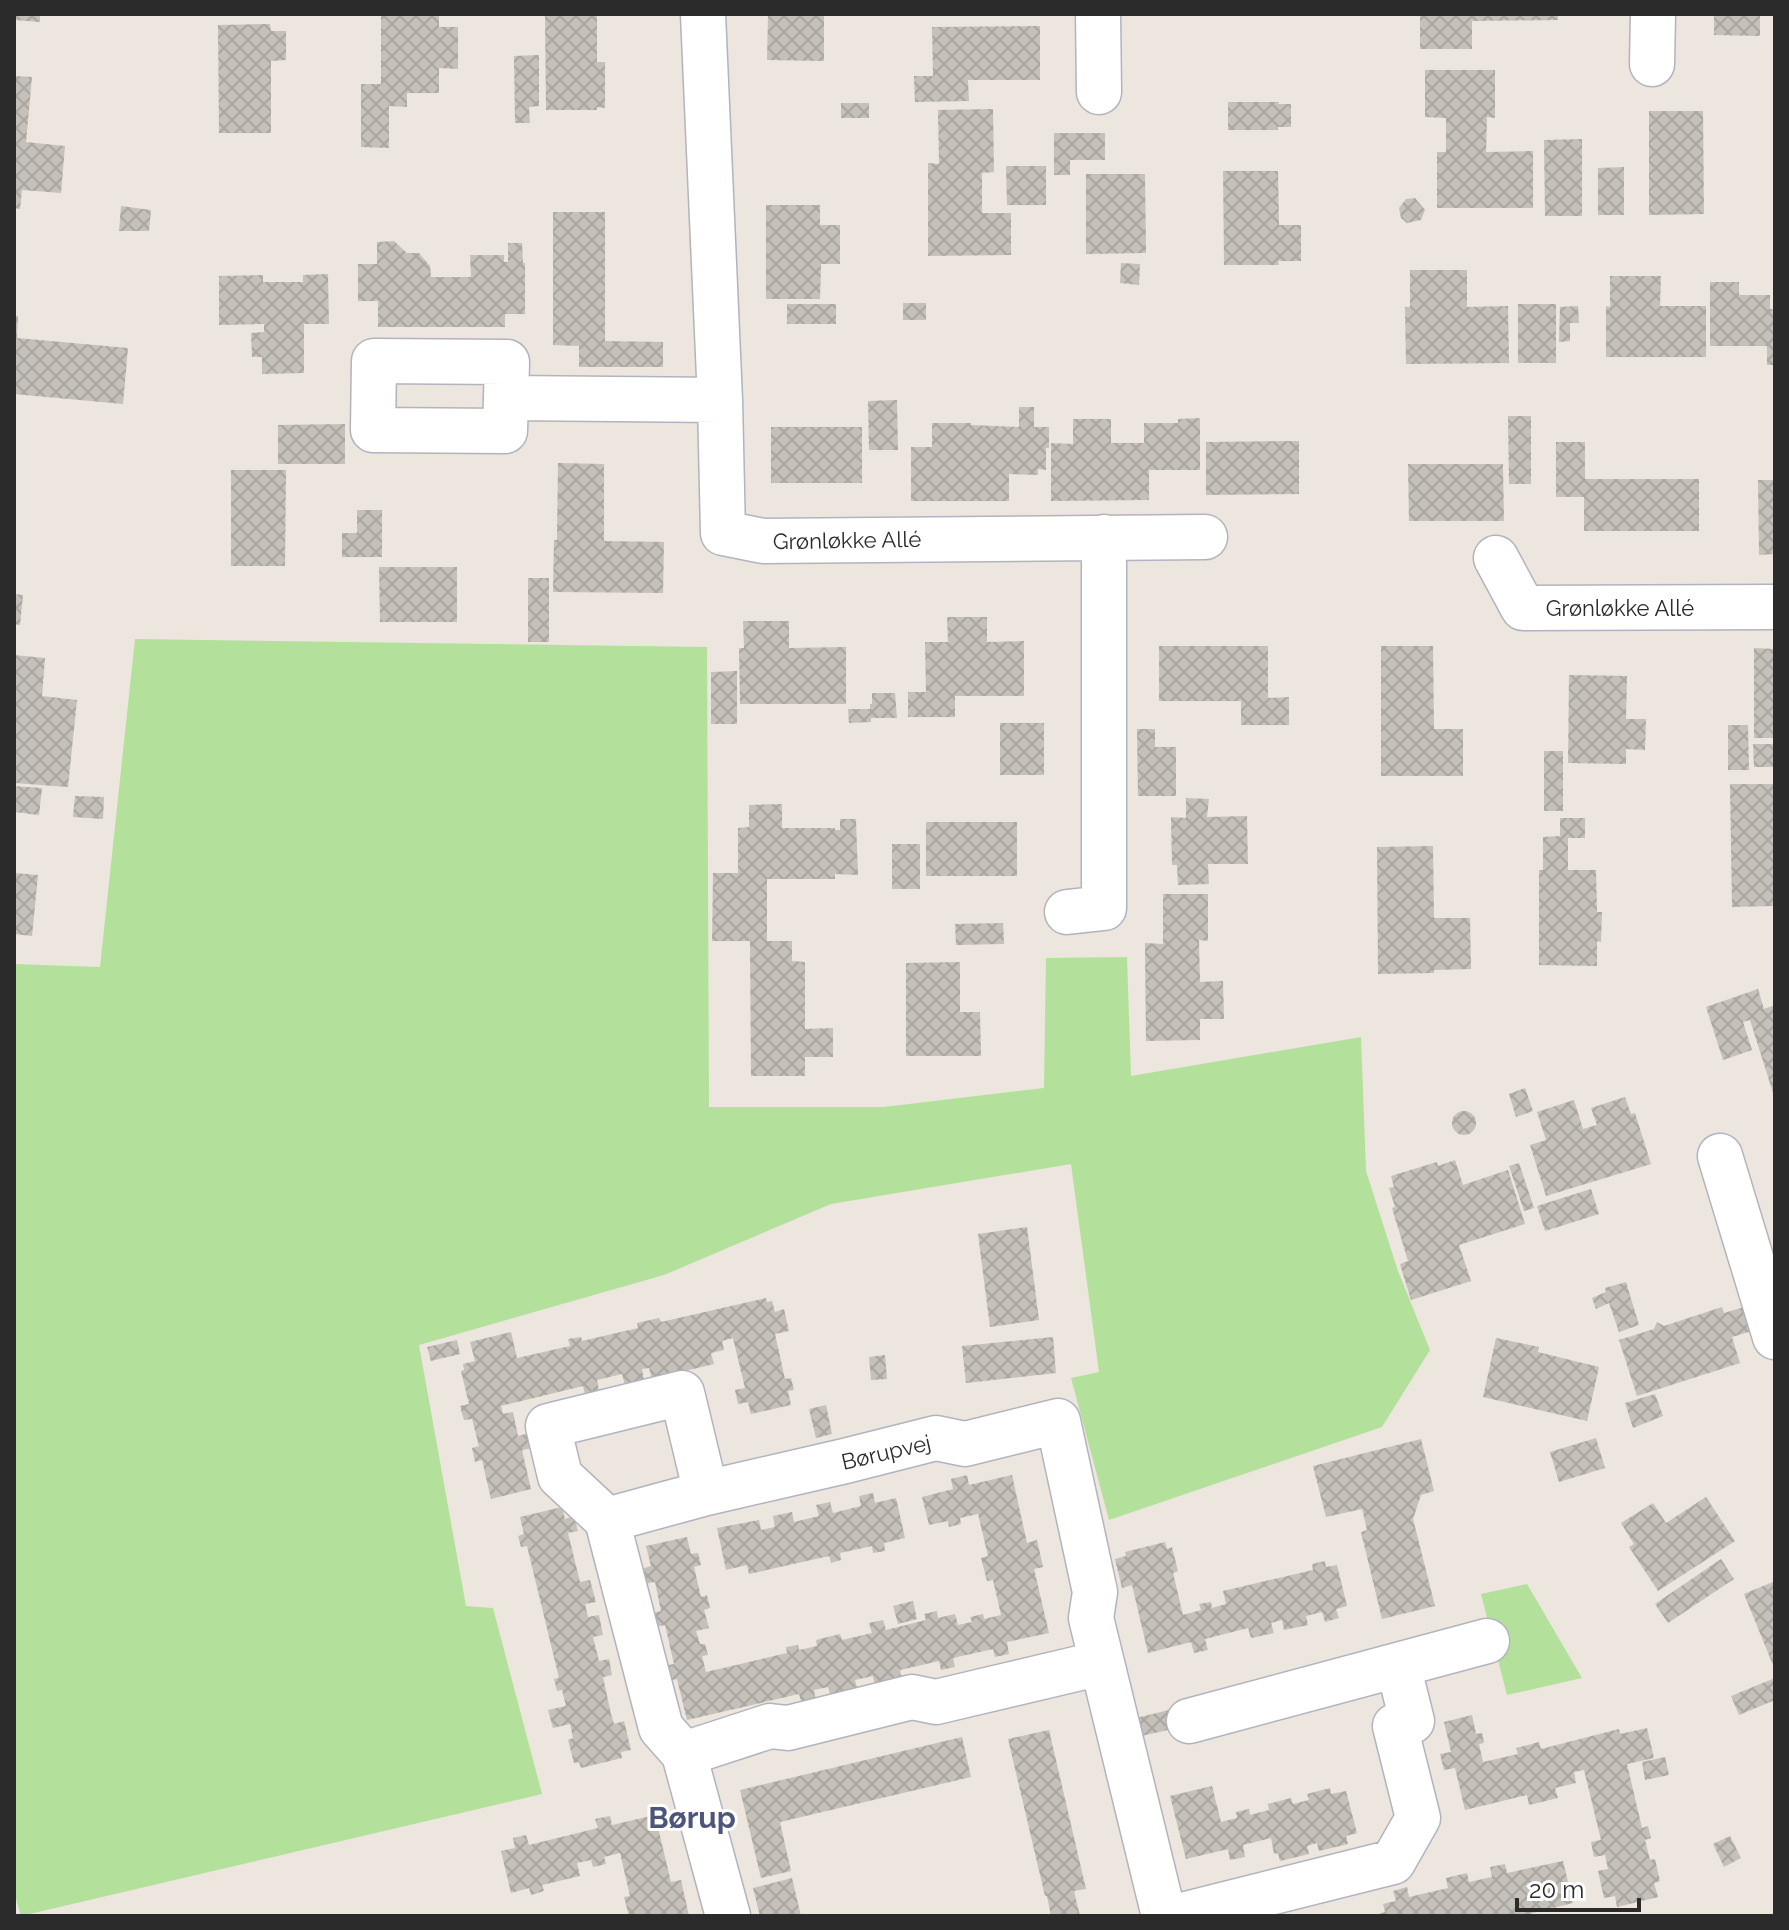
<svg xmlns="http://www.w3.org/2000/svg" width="1789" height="1930" font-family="Raleway,sans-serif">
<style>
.park{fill:#b3e19c}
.building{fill:url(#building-cross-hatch)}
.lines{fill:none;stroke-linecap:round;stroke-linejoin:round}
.minor-casing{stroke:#b1b4be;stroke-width:47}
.minor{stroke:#fff;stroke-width:44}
.labels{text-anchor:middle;stroke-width:6;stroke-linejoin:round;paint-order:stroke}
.street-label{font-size:22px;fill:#2b2b2b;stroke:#fff}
.district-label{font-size:30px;font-weight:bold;fill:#4d557b;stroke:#fff}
</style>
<defs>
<pattern id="building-cross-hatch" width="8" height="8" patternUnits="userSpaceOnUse" patternTransform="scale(2)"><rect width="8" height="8" fill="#c5c0b9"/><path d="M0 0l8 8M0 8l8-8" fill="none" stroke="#a9a59f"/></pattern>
</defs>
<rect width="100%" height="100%" fill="#ece6de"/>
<path class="park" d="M135 639 707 647 709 1107H884L1044 1088 1046 958 1127 957 1131 1076 1361 1037 1366 1171 1398 1271 1430 1350 1382 1427 1109 1520 1071 1378 1099 1372 1071 1164 831 1204 664 1275 419 1345 466 1606 493 1608 542 1794 21 1916 14 1892V964L100 967Z
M1527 1584 1582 1678 1507 1695 1481 1594Z"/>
<path class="building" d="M14 14H40V22L14 20Z
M381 14H439V27H458V69L439 68V93H407V107L389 106V148L361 147V84H381Z
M545 14H597V62H605V108L597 107V110H546Z
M768 14H824V61L767 60Z
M1443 14H1558V20L1472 21V49H1420V15Z
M1714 14H1760V36L1714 35Z
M270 24 271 31H286V60L271 61V133H219L218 25Z
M1040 26V80H968L969 101 915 102 914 76H933L932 27Z
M539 55V106L529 107 530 123H515L514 56Z
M1425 70H1495V118L1487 117 1486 152 1533 151V208H1437V152H1446V118L1425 117Z
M14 76 32 77 26 142 65 146 61 193 22 190 20 209 14 208Z
M1228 102H1279L1278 104H1291V127H1278V130H1228Z
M841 103H869V118H841Z
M993 109 994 172 982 173V213H1011V255L928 256V163L939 164 938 110Z
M1649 111H1703L1704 214 1649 215Z
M1054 133H1105V160H1070V175H1054Z
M1582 139V216H1545L1544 140Z
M1006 166H1046V205H1007Z
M1624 167V215H1598V168Z
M1223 171H1278L1279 225H1301V261H1278L1279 265H1224Z
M1086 174H1145L1146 253 1086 254Z
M1415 198 1425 210 1421 220 1407 223 1401 218 1399 208 1406 199Z
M766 205H820V225H840V264H821L820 299H766Z
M121 206 151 210 149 231H119Z
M553 212H605V341L663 342V367H579V346L553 345Z
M394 241 407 253H419L430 266 431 277H471L470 255H504V262H508V243H522L523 263H525V314H505V327H378V301H358V264H377V242Z
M1121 263 1140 264 1139 285 1120 283Z
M1410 270H1467V307L1508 306 1509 363 1406 364 1405 307H1410Z
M328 274 329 324H304V373L262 374V357H252L251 333 264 332V324L219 325V276L263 275V282H303V275Z
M1610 276H1661L1660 306H1706V357H1606V306L1610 307Z
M1710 282H1739V295H1770V309H1775V365H1767V346H1710Z
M903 303H926V320H903Z
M787 304H836V324H787Z
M1518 304H1556V363H1518Z
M1578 306 1579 323H1570V341L1559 342 1560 307Z
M14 316H18L17 338 128 348 123 404 14 394Z
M897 400 898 450H869L868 401Z
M1019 407H1034V427H1049V448H1046V470L1038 469V475L1009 474V501H911V447H932V423H971V425L1019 427Z
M1508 416H1531V484H1509Z
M1200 418V470H1149V500L1051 501V443L1073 444V419H1111V443H1144V423H1178V419Z
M345 424V464H278V425Z
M771 427H862V483H771Z
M1299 441V494L1206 495V442Z
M1556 442H1585V479H1699V531H1584V497H1556Z
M558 463 604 464V541L664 542 663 593 553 592 554 540H557Z
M1408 464H1503L1504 521H1409Z
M231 470H286L285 566H231Z
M1758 480H1775V554L1759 555Z
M357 510H382V557H342V533H357Z
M379 567H457V622H380Z
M528 578H549V642H528Z
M14 594 23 595 20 625 14 624Z
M947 617H987V642L1024 641V696H955V717H908V692H926L925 642H948Z
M743 621H789V648L846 647V704H740L739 648H744Z
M1159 646H1268V698L1289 697V725H1241V701H1159Z
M1381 646H1433L1434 729H1463V776H1381Z
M1754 648 1775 649V738H1754Z
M14 655 45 658 42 696 77 700 68 787 14 783Z
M737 671V724H711V672Z
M1569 675 1627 676 1626 719H1646L1645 750 1626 749V764L1568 763Z
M872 693H895L897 718H871V722L849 723 848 709H870V704H872Z
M1000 723H1044V775H1000Z
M1728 725H1748L1749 770H1728Z
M1137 729H1155V747H1176V796H1138Z
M1753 744H1775V767H1754Z
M1544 751H1563V811H1544Z
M1730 784H1775V906L1732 907Z
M14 786 42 788 39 815 14 812Z
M75 796 104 797 103 819 73 817Z
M1186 798 1209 799 1207 817 1247 816 1248 864H1208L1209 884 1178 885 1177 865H1172L1171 817 1186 818Z
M782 804V828H835V830H840V819H856L858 875 835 874V879H767V941H792V961L805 962V1029L833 1028V1057H805V1076H751L750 941H712L713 873H738V828L749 827V805Z
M1560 818H1585V838H1568V870H1596L1597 912H1602L1601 942 1597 941V966L1539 965V870H1543V837L1560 836Z
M926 822H1017V876H926Z
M892 844H920V889H892Z
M1433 846 1434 918H1470L1471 969 1434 970V973L1378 974 1377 847Z
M14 873 38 875 32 936 14 934Z
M1163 894H1208V941L1199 940 1200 982 1223 981 1224 1019H1200V1040L1146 1041 1145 943 1163 944Z
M1003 923 1004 944 956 945 955 924Z
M960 962V1012H980L981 1056H906V963Z
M1758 989 1764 1009 1775 1005 1774 1096 1750 1020 1743 1022 1752 1050 1723 1060 1706 1007Z
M1525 1088 1533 1111 1516 1117 1509 1094Z
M1625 1097 1631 1114 1635 1113 1651 1164 1546 1196 1530 1145 1546 1140 1537 1112 1574 1100 1583 1129 1597 1125 1591 1108Z
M1452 1123a12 12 0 1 1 24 0a12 12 0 1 1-24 0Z
M1455 1160 1463 1185 1508 1170 1525 1224 1459 1245 1471 1281 1411 1300 1400 1264 1408 1261 1392 1208 1395 1207 1389 1188 1394 1187 1391 1176 1437 1162 1438 1166Z
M1519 1163 1534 1208 1524 1211 1509 1166Z
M1591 1189 1599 1214 1545 1231 1537 1206Z
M1027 1227 1039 1320 990 1327 978 1234Z
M1626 1282 1639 1325 1619 1332 1609 1303 1596 1309 1592 1298 1606 1292 1605 1288Z
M766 1298 767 1302 772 1301 775 1312 784 1309 789 1331 775 1334 785 1379 791 1378 794 1390 788 1391 791 1405 751 1414 748 1402 738 1404 735 1390 745 1388 733 1338 722 1341 724 1350 711 1353 714 1364 652 1379 649 1368 642 1369 644 1381 625 1385 622 1374 597 1380 599 1391 585 1394 583 1386 501 1406 503 1414 513 1412 518 1436 529 1433 532 1448 522 1450 531 1489 491 1499 482 1460 475 1462 472 1448 479 1446 472 1419 464 1420 460 1406 469 1404 461 1371 464 1370 463 1364 475 1361 470 1342 511 1332 517 1358 570 1346 568 1339 581 1337 582 1341 638 1328 637 1323 659 1318 661 1322Z
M1722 1307 1724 1313 1744 1307 1752 1331 1732 1337 1740 1363 1637 1396 1619 1340 1654 1329 1657 1322 1664 1326Z
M1053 1337 1056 1373 966 1383 962 1346Z
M1496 1338 1539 1347 1538 1352 1599 1367 1587 1421 1483 1397Z
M457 1340 460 1354 431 1361 427 1347Z
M885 1355 887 1379 871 1380 869 1357Z
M1655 1394 1663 1416 1633 1428 1625 1403Z
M826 1405 832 1434 816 1438 809 1409Z
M1596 1438 1605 1468 1559 1482 1550 1452Z
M1421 1439 1434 1491 1421 1495 1413 1519 1435 1606 1382 1619 1361 1532 1367 1530 1362 1509 1326 1517 1313 1466Z
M967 1475 969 1485 1012 1475 1027 1543 1037 1540 1043 1567 1034 1569 1049 1633 1007 1642 1009 1654 995 1657 993 1649 953 1658 955 1667 941 1670 939 1661 900 1670 902 1681 875 1687 873 1676 855 1680 858 1691 831 1697 828 1687 814 1690 816 1702 802 1705 799 1694 687 1720 677 1679 668 1681 664 1666 674 1664 665 1625 655 1627 652 1613 661 1611 655 1582 644 1584 641 1569 651 1566 646 1546 687 1537 691 1554 698 1553 701 1565 694 1567 701 1597 707 1595 710 1608 704 1610 709 1628 696 1631 700 1644H705L708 1655 702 1656 706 1672 787 1653 786 1647 798 1645 799 1650 817 1646 816 1640 840 1634 842 1640 872 1633 869 1623 883 1620 886 1630 926 1620 924 1614 937 1611 938 1618 955 1614 958 1625 972 1622 970 1617 983 1614 984 1619 1001 1615 993 1580 987 1581 981 1558 988 1556 978 1514 960 1518 961 1524 949 1527 948 1521 929 1525 922 1497 953 1489 951 1479Z
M873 1493 875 1503 896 1498 905 1538 884 1543 885 1551 873 1553 872 1546 840 1553 841 1560 831 1563 829 1556 749 1574 747 1565 726 1570 717 1528 759 1520 761 1530 775 1527 773 1516 792 1512 794 1522 819 1516 816 1505 830 1502 833 1513 861 1506 859 1496Z
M1706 1497 1735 1541 1658 1591 1629 1547 1634 1544 1621 1523 1653 1503 1666 1523Z
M562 1507 565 1519 574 1516 578 1531 568 1533 580 1582 590 1580 596 1602 585 1604 588 1617 599 1615 603 1635 593 1637 599 1661 609 1659 612 1675 603 1677 611 1714 614 1724 624 1721 631 1750 621 1752 622 1758 581 1768 579 1762 574 1763 568 1740 573 1738 570 1724 553 1728 548 1710 566 1706 562 1690 557 1691 554 1679 559 1678 527 1546 521 1547 518 1536 524 1534 520 1517Z
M1165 1542 1167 1549 1172 1547 1178 1571 1173 1573 1183 1615 1201 1610 1199 1604 1211 1602 1212 1608 1226 1604 1223 1591 1313 1570 1312 1564 1325 1561 1326 1567 1337 1565 1347 1606 1336 1609 1339 1618 1325 1622 1322 1612 1306 1616 1308 1625 1284 1630 1282 1620 1271 1623 1274 1633 1251 1638 1248 1628 1205 1639 1208 1650 1194 1653 1191 1642 1148 1653 1132 1585 1122 1588 1115 1559 1126 1556 1125 1552Z
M1721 1559 1734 1579 1668 1623 1655 1604Z
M1775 1581V1670L1744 1594Z
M913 1601 917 1619 898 1624 893 1606Z
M1775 1678V1700L1739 1715 1731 1696Z
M1177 1708 1181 1727 1137 1737 1132 1719Z
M1472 1715 1476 1734 1482 1733 1484 1743 1479 1744 1483 1762 1518 1754 1516 1748 1539 1742 1541 1749 1619 1729 1620 1734 1647 1728 1654 1758 1627 1764 1642 1828 1648 1826 1651 1838 1645 1840 1650 1860 1655 1859 1660 1881 1654 1883 1658 1897 1617 1907 1615 1896 1604 1898 1598 1871 1608 1869 1605 1855 1594 1857 1591 1842 1601 1840 1584 1770 1574 1772 1576 1783 1555 1788 1558 1798 1529 1805 1527 1795 1465 1810 1455 1768 1444 1770 1440 1754 1451 1752 1444 1722Z
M1049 1730 1086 1889 1074 1891 1080 1916H1051L1047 1896H1045L1008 1739Z
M962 1737 971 1777 780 1822 791 1871 761 1878 740 1790Z
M1665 1757 1669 1775 1645 1780 1642 1762Z
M1212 1786 1221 1822 1237 1818 1236 1812 1249 1809 1250 1815 1269 1810 1268 1804 1291 1798 1293 1804 1309 1800 1307 1794 1330 1788 1331 1794 1346 1791 1357 1833 1346 1836 1348 1844 1319 1851 1317 1843 1307 1846 1309 1854 1280 1861 1278 1853 1274 1854 1271 1838 1243 1845 1245 1857 1230 1860 1228 1849 1186 1859 1170 1796Z
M655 1815 671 1882 681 1880 689 1916H629L624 1897 630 1896 620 1853 604 1857 606 1864 593 1867 591 1860 577 1863 580 1876 542 1885 544 1891 531 1895 529 1888 511 1893 501 1851 515 1848 513 1838 526 1835 529 1845 598 1828 595 1819 610 1816 612 1825Z
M1730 1836 1741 1858 1724 1867 1713 1844Z
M1563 1861 1573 1903 1521 1916H1372L1385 1912 1383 1904 1396 1901 1393 1891 1407 1887 1409 1897 1448 1888 1446 1878 1467 1873 1469 1882 1492 1877 1490 1867 1505 1864 1507 1873Z
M792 1878 801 1916H760L753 1888Z"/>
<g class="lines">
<defs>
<path id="minor" d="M703 14 720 400 723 533 763 541 1205 537
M1098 14 1099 92
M1652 64 1653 14
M506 398 507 362 374 361 373 430 505 431 506 398 720 400
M1496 558 1523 608 1775 607
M1067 912 1104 908V537
M1720 1156 1775 1337
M607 1520 560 1476 548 1426 682 1393 706 1493
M1189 1721 1487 1641
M684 1754 770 1726 788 1728 912 1697 936 1702 1101 1663
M728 1916 684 1754 661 1728 607 1520 706 1493 845 1461 936 1438 965 1444 1058 1421 1095 1592 1091 1618 1164 1916
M1178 1916 1393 1862 1418 1818 1395 1726 1412 1721 1398 1665"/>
</defs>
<use href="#minor" class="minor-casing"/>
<use href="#minor" class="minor"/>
</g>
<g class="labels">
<g class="street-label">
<text transform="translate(847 540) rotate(-1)" y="8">Grønløkke Allé</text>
<text x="1620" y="616">Grønløkke Allé</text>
<text transform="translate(886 1452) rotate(-13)" y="8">Børupvej</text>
</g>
<g class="district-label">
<text x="692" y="1828">Børup</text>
</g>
</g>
<rect width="1789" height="1930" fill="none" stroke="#2b2b2b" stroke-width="32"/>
<path d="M1517 1898v12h122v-12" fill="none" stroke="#2b2b2b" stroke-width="4"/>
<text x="1529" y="1898" font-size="24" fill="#2b2b2b" stroke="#ffffff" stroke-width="6" paint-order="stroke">20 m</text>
</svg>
